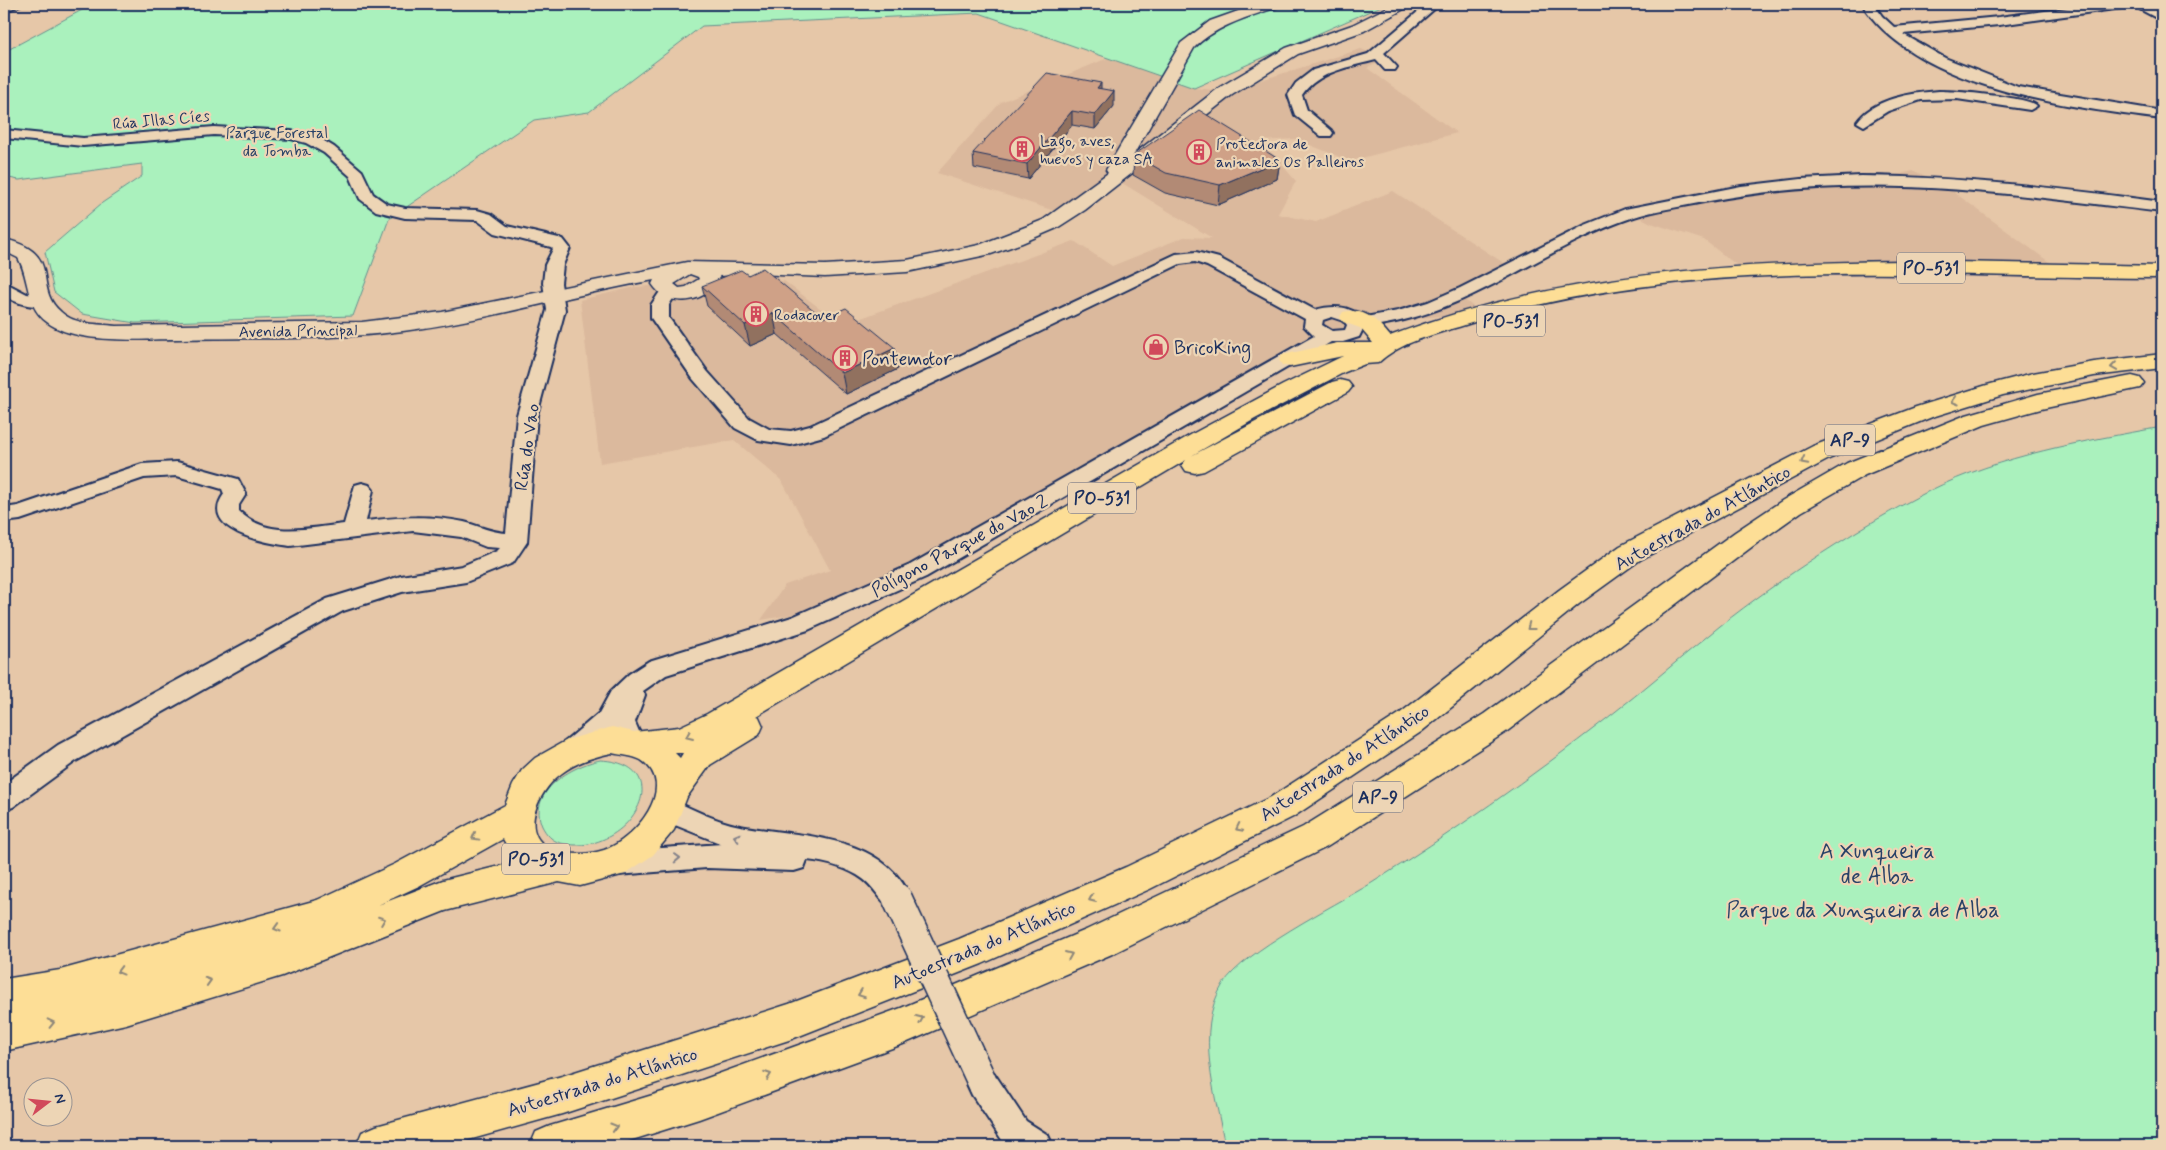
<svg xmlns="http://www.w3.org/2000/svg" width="2166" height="1150" font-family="Mynerve,sans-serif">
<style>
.built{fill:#dbb99d}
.green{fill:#aaf1bd;stroke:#62908e}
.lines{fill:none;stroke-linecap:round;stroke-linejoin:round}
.minor-casing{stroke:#1b2f5e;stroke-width:4}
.tertiary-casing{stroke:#1b2f5e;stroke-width:3}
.primary-casing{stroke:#1b2f5e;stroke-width:3}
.motorway-casing{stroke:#1b2f5e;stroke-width:3}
.minor{fill:#edd5b5;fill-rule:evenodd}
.tertiary{fill:#edd5b5;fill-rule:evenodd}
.primary{fill:#fdde96;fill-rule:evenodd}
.motorway{fill:#fdde96;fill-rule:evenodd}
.minor-bridge-casing{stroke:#1b2f5e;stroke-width:32;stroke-linecap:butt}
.minor-bridge{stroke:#edd5b5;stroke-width:29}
.wall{fill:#b28a74;stroke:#1b2f5e}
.shaded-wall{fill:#91715e;stroke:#1b2f5e}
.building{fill:#cfa187;stroke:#1b2f5e}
.oneway{stroke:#8c867a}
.oneway2{stroke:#84828a}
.labels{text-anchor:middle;stroke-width:4.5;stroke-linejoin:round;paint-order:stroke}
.far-street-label{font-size:16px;fill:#1b2f5e;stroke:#edd5b5}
.far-park-label{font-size:16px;fill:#294268;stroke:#edd5b5}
.far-poi-label{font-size:16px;fill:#1b2f5e;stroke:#edd5b5;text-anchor:start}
.shield{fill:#edd5b5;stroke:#5a6178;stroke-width:1}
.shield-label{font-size:18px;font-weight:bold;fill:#1b2f5e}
.poi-label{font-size:19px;fill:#1b2f5e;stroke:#edd5b5;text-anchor:start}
.street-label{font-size:19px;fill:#1b2f5e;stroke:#edd5b5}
.near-park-label{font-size:22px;fill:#294268;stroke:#edd5b5}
</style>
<rect width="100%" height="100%" fill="#e6c7a8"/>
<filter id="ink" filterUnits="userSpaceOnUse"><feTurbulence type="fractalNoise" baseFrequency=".02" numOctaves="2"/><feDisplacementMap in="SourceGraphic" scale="10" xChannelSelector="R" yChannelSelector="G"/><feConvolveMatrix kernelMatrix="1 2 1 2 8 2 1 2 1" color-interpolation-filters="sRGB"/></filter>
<g filter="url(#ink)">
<path class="built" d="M1361 49 1387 59 1367 68 1457 133 1350 161 1295 139 1261 141 1296 181 1278 214 1316 222 1393 191 1513 269 1461 297 1481 313 1365 322 842 606 761 620 785 585 830 570 782 481 734 440 600 463 580 300 635 287 750 279 784 281 842 325 1074 241 1112 266 1184 237 1212 238 1114 178 1064 214 937 173 1001 102 1108 58 1194 88 1226 91Z
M1914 171 1940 182 2060 270H1743L1704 240 1651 223 1632 213 1709 195 1872 180Z"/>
<path class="green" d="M93 4H1386L1194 88 979 13 702 26 589 112 534 120 389 219 353 316 135 323 82 314 54 292 45 252 102 203 142 176V164L19 180 4 177V52Z
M2162 427V1146H1225C1216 1096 1194 1031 1223 984 1244 951 1334 906 1370 884 1452 833 1530 778 1606 719 1645 689 1681 657 1720 626 1781 578 1860 526 1929 491 2001 455 2084 441 2162 427Z
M600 760C684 764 627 860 561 843 552 841 546 834 542 826 527 791 572 766 600 760Z"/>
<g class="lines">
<defs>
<path id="minor" d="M4 4H22L4 12Z
M1427 4H1440L1384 53 1397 67 1395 70H1385L1376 60C1350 67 1318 71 1302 95L1307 110 1331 130 1333 133 1331 136H1321L1295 115 1288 95 1296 83 1313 70 1368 54Z
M1862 4H1874L1882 16 1894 27 1999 17 2097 4H2128L2122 8 1999 25 1903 34 1945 58 2018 87 2162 111V119C2069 107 1916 89 1862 4Z
M2130 4H2145L2162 12V21Z
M1939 91C1954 91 2030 97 2037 106L2030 110 1957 99 1921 100 1888 111 1864 126 1857 122C1874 98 1912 93 1939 91Z
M214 127 291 131 316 136 334 147 362 171 373 194 387 204 405 208 477 210 491 214 507 226 563 239 570 248 563 265 561 283 565 310 537 415 527 542 513 563 466 582 402 592 343 611 76 761 13 807 4 810V784L58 745 327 599 401 576 462 566 497 551 500 548 486 547 461 537 413 531 290 546C265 543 198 530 224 494L222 489 177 476 144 478 20 520 4 522V508L18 506 142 464 177 462 238 479 246 494 239 505V511C267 539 309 528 344 524L355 485 362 483 369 485 373 490 366 521C402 517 428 515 464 522 479 526 491 532 506 533L517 415 547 310 543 283 545 265 553 249 551 247 495 233 477 220 405 218 376 211 360 199 350 176 324 153 306 143 291 139 214 135 83 146 4 138V130L83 138Z
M1861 176C1962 177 2062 188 2162 202V212C2003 193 1864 171 1704 202 1680 207 1655 210 1631 218 1539 249 1464 318 1364 327L1359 337 1343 342H1331L926 577 808 630 666 675 643 691 645 695 635 722 643 741 639 748 630 751 621 748 613 731C599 743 585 763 566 757L562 749 566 741 599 713 611 691 629 674 649 661 792 617 910 565 1314 336 1304 326 1305 319 1207 266 1195 262 1180 264 824 436 791 445 758 440 735 428 693 379 651 318V305L663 287H675L678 291 669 305V318L707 371 749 418 769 429 791 431 810 426 1176 254 1196 252 1219 258 1315 310C1329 306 1351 304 1360 318L1398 311 1428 302 1460 288 1585 225 1625 209 1741 186 1801 179ZM1332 317 1344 321 1347 325 1345 330 1332 331 1322 325 1323 320Z
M4 282 27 294 47 297 50 301 47 305C33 308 16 304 4 295Z
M669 799C692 808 716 822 740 826 799 837 882 833 911 898L907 907 897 911C881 905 877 889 863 879 848 868 826 862 807 860L804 868 794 871 707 868 617 875 607 872 603 863 607 854 617 851 722 844 660 819 656 811 660 803Z
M983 1068 994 1073 1026 1121 1048 1135 1053 1146H1008L1004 1143 972 1095 967 1084 972 1073Z"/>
<path id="tertiary" d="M1258 4H1281L1278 7C1248 17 1217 25 1194 48L1134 154 1220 87 1286 48 1352 25 1394 4H1413L1364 31 1298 54 1232 95 1085 210 1057 228 1022 243 991 254 907 272 825 277 754 274 719 276 721 280C704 303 669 310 652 284L654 280C570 295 488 320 403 331 329 341 254 337 180 339 144 339 76 345 47 322 25 306 30 279 18 258L4 251V239C65 253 31 287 61 312 75 325 98 324 116 326L362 322 442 312 687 262 825 265 907 260 979 245 1043 220 1108 173 1106 170 1181 43 1210 21ZM690 274 698 277 699 279 686 287 679 288 674 284Z"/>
<path id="primary" d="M1904 261 2162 266V278C1932 278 1688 253 1465 325 1436 334 1400 342 1378 363L1365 364 1345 372 1255 419 1191 456 1332 382 1340 380 1348 382 1352 387 1348 392 1204 471 1195 473 1186 471 1182 465 1186 460 756 716 759 717 763 726 759 735 710 765 687 797 674 830 653 855 625 874 580 886 559 882 445 911 282 976 126 1024 4 1051V979L60 970 317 900 395 864 505 805 513 785 522 770 535 758 567 740 612 727 634 732 679 727 707 714 1194 433 1283 385 1343 356 1290 367 1282 365 1279 360 1282 355 1337 343H1373L1360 328 1343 322 1340 317 1343 312C1364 307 1378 321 1390 336 1555 273 1730 263 1904 261ZM612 753C621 755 634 756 641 760 680 786 634 840 604 850 591 854 579 855 566 853 561 852 553 852 548 848 520 831 538 794 557 777 573 763 592 757 612 753ZM675 753H683L680 758ZM503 839 516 862 443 880 378 905 419 886Z"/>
<path id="motorway" d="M2162 354V368L2094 376 2003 395 1932 417 1831 458 1640 560 1579 604 1421 732 1293 817 1150 889 982 964 789 1040 562 1114 447 1146H356L362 1132 376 1126 562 1076 789 1004 959 939 1126 867 1271 797 1399 714 1559 590 1620 546 1813 446 1916 407 1987 385 2033 373 2094 362Z
M2132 376 2140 378 2144 383 2140 388 2041 409 1984 425 1865 475 1801 512 1753 546 1506 732 1327 847 1112 954 903 1044 699 1119 613 1146H530L536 1132 550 1126 699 1081 901 1008 1086 930 1303 827 1484 714 1735 532 1783 500 1847 463 1966 415 2038 394Z"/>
</defs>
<use href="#minor" class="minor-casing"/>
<use href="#tertiary" class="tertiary-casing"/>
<use href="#primary" class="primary-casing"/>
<use href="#motorway" class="motorway-casing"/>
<use href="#minor" class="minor"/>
<use href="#tertiary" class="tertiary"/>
<use href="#primary" class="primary"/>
<use href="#motorway" class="motorway"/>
<defs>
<path id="minor-bridge" d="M897 898 983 1084"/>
</defs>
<use href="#minor-bridge" class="minor-bridge-casing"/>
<use href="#minor-bridge" class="minor-bridge"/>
</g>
<path class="wall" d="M1101 89 1114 106 1095 129 1072 125 1028 179 974 168 973 153Z
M1134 155 1280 160 1277 179 1218 205 1165 193 1133 175Z
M748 275 823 318 898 369 846 394 777 334 750 346 707 306 702 286Z"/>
<path class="shaded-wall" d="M1101 83V97L1097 88Z
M1114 91V106L1095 129V115Z
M1072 111V125L1028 179 1027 164Z
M1280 160 1277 179 1218 205 1220 185Z
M773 313 777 334 750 346 745 325Z
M895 348 898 369 846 394 842 373Z"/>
<path class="building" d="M1047 73 1101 83 1097 88 1114 91 1095 115 1072 111 1027 164 973 153Z
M1199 110 1280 160 1220 185 1166 173 1134 155Z
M763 268 823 318 846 308 895 348 842 373 773 313 745 325 702 286 741 270 748 275Z"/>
<defs><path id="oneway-chevron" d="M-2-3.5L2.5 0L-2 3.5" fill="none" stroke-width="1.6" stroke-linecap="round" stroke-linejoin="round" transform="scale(1.25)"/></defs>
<g class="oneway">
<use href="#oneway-chevron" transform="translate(2114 367) rotate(172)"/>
<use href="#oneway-chevron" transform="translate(1955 401) rotate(163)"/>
<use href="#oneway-chevron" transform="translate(1804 461) rotate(152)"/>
<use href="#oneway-chevron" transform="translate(1530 627) rotate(142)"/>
<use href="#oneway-chevron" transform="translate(689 736) rotate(157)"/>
<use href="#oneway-chevron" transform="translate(1239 828) rotate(153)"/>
<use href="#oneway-chevron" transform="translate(475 837) rotate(151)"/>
<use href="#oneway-chevron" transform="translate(1092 899) rotate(156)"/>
<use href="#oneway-chevron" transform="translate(382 920) rotate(-21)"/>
<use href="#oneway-chevron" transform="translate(277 928) rotate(163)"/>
<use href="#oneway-chevron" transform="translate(1069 955) rotate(-23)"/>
<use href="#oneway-chevron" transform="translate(120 971) rotate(165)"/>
<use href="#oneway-chevron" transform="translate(208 981) rotate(-17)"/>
<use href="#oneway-chevron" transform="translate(861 994) rotate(159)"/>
<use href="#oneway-chevron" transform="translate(920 1019) rotate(-23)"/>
<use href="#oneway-chevron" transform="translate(51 1023) rotate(-13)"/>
<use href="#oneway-chevron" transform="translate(768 1075) rotate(-20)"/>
<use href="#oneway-chevron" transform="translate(614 1127) rotate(-17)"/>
</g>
<g class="oneway2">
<use href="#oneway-chevron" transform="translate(737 837) rotate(-166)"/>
<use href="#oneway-chevron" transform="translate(677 858) rotate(-2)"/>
</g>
</g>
<defs>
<symbol id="building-ring" viewBox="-11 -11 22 22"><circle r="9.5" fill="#edd5b5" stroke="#d1495b" stroke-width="1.5"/><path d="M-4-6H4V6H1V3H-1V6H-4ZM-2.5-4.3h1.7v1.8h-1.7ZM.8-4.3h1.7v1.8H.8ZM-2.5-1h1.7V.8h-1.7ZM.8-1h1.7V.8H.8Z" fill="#d1495b"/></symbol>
<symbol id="shop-ring" viewBox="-11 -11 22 22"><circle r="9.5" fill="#edd5b5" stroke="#d1495b" stroke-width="1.5"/><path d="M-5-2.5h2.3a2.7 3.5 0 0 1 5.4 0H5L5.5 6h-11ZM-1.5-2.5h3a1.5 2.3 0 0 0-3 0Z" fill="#d1495b"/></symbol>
</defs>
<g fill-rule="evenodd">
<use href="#building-ring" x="1008" y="135" width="28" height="28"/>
<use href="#building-ring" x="1185" y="138" width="28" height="28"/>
<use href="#building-ring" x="742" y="300" width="28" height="28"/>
<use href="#shop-ring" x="1142" y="333" width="28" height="28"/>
<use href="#building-ring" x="831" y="344" width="28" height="28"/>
</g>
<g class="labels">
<g class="far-street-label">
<text transform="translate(161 119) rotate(-5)" y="6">Rúa Illas Cíes</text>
<text transform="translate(298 330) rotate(-1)" y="6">Avenida Principal</text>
</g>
<g class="far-park-label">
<text x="277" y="138">Parque Forestal<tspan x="277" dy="18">da Tomba</tspan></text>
</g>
<g class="far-poi-label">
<text x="1040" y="146">Lago, aves,<tspan x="1040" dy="18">huevos y caza SA</tspan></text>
<text x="1216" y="149">Protectora de<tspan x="1216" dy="18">animales Os Palleiros</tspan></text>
<text x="774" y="320">Rodacover</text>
</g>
<g class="shield">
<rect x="1897" y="252.5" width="68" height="31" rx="4"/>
<rect x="1477" y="305.5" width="68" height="31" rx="4"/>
<rect x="1825" y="424.5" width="50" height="31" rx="4"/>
<rect x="1068" y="482.5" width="68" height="31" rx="4"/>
<rect x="1353" y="781.5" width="50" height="31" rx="4"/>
<rect x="502" y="843.5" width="68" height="31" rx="4"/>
</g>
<g class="shield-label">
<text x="1931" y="274">PO-531</text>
<text x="1511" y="327">PO-531</text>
<text x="1850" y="446">AP-9</text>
<text x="1102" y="504">PO-531</text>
<text x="1378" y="803">AP-9</text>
<text x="536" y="865">PO-531</text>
</g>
<g class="poi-label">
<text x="1174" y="354">BricoKing</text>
<text x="862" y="365">Pontemotor</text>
</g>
<g class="street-label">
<text transform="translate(526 447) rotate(-82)" y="7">Rúa do Vao</text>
<text transform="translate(1702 517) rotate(-29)" y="7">Autoestrada do Atlántico</text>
<text transform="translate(959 545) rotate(-28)" y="7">Polígono Parque do Vao 2</text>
<text transform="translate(1344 762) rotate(-33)" y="7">Autoestrada do Atlántico</text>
<text transform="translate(983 944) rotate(-23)" y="7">Autoestrada do Atlántico</text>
<text transform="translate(602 1081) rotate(-17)" y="7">Autoestrada do Atlántico</text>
</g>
<g class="near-park-label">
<text x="1877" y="858">A Xunqueira<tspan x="1877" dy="25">de Alba</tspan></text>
<text x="1863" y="917">Parque da Xunqueira de Alba</text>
</g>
</g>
<rect width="2166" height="1150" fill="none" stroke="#edd5b5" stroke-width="20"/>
<rect x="10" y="10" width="2146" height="1130" fill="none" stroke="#1b2f5e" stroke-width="2" filter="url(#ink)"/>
<g transform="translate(48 1102) rotate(74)"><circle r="24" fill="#edd5b5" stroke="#999392"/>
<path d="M0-4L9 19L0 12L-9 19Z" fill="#d1495b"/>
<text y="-8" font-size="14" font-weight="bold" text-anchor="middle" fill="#1b2f5e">N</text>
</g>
</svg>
